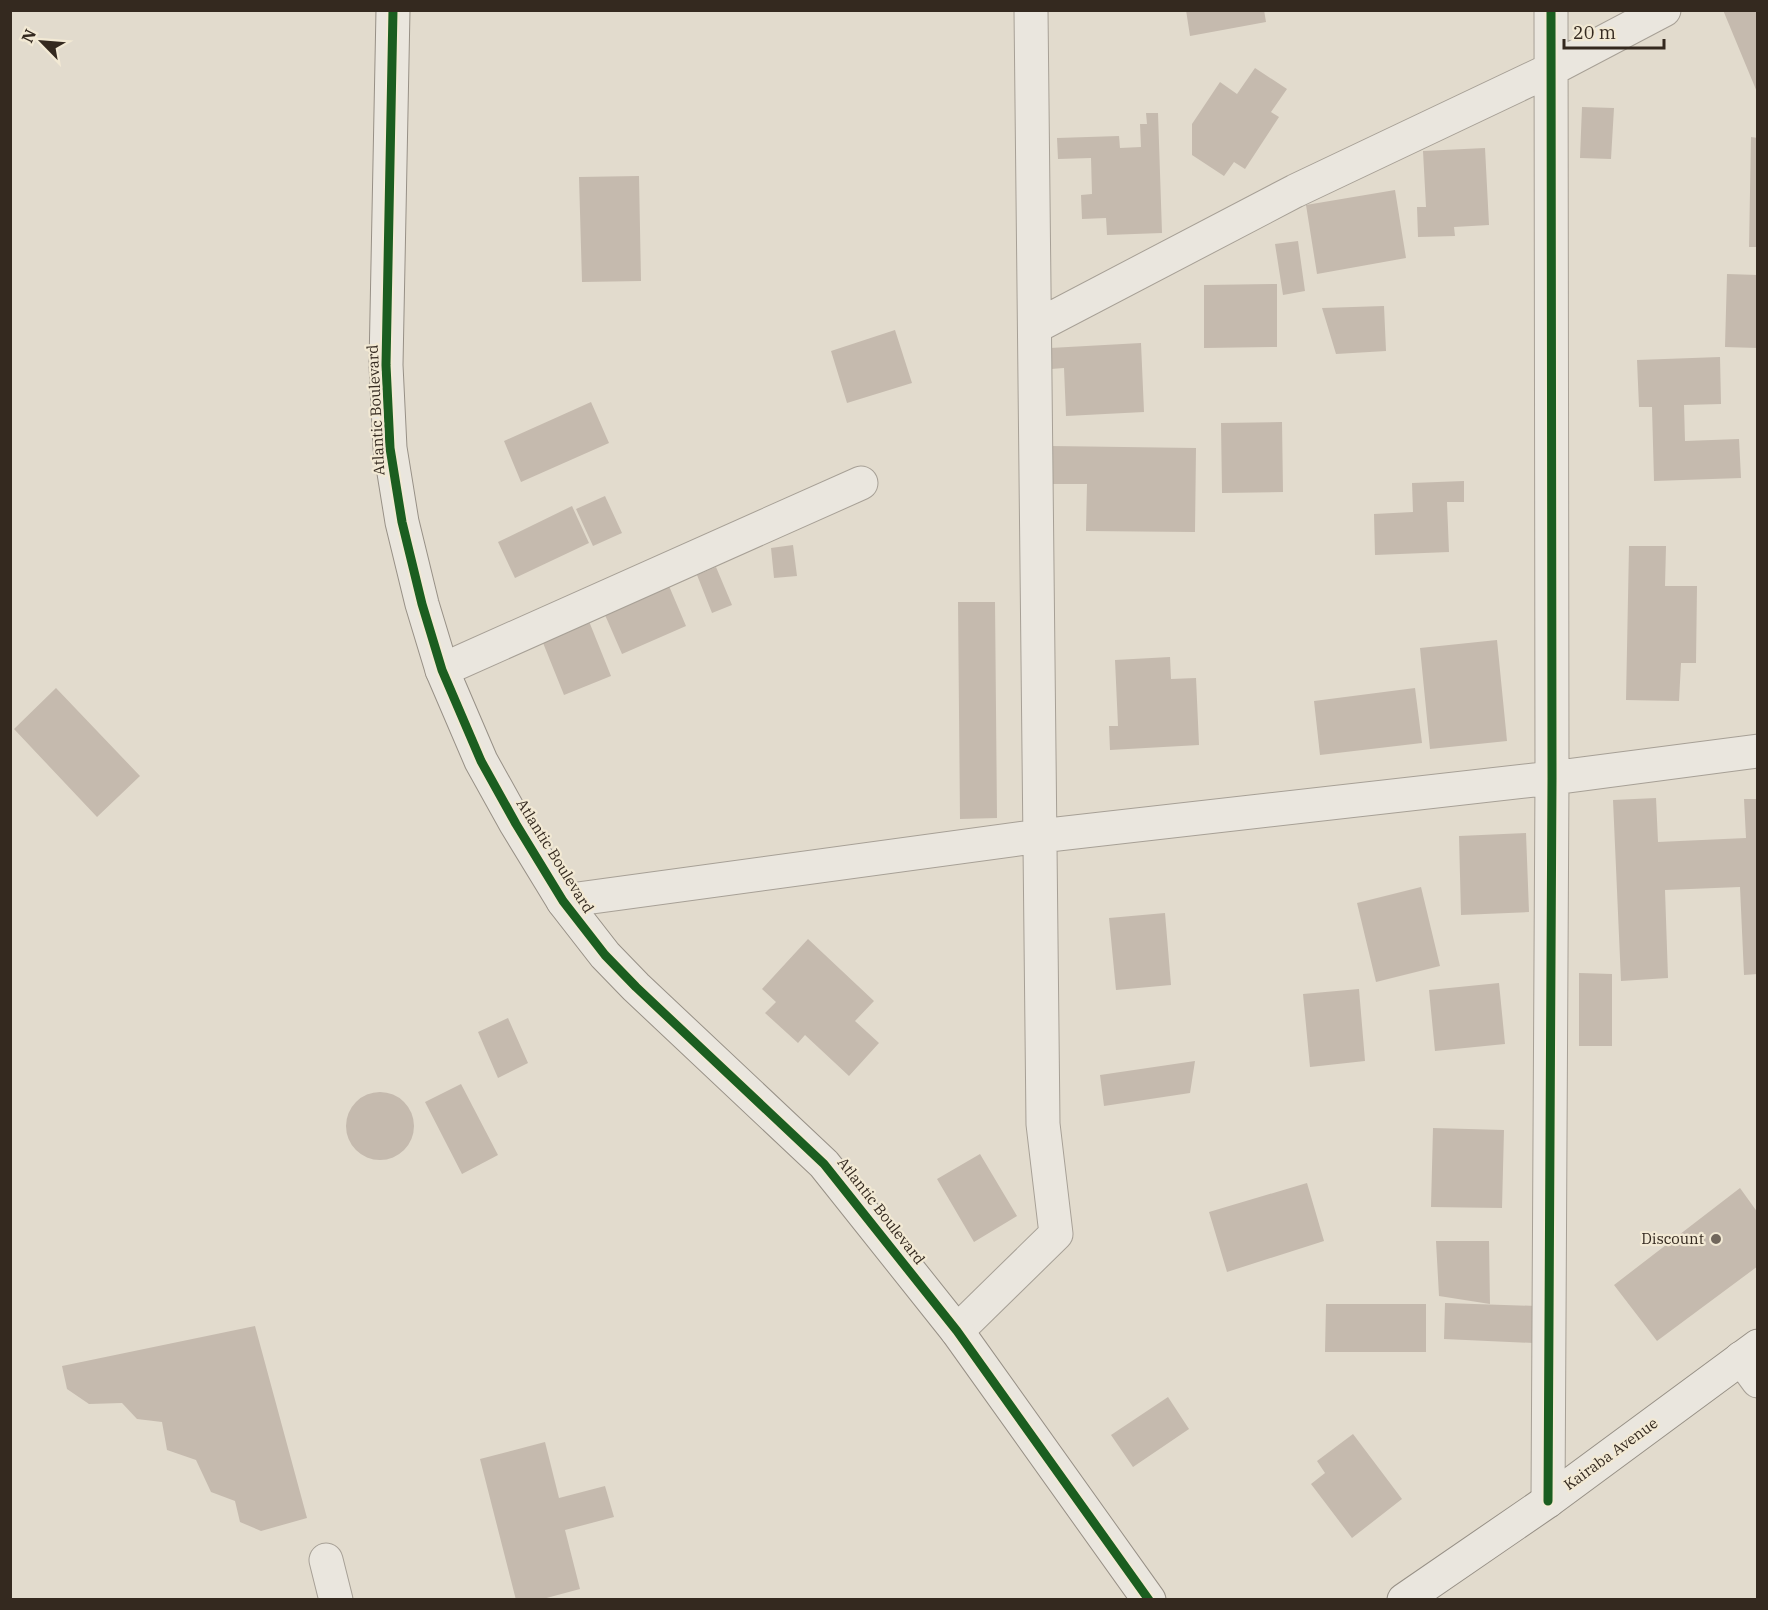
<svg xmlns="http://www.w3.org/2000/svg" width="1768" height="1610" font-family="'IBM Plex Serif',serif">
<style>
.building{fill:#c5baae}
.lines{fill:none;stroke-linecap:round;stroke-linejoin:round}
.street-casing{stroke:#a7a096;stroke-width:35}
.secondary-casing{stroke:#979086;stroke-width:35}
.street{stroke:#eae6de;stroke-width:33}
.secondary{stroke:#eae6de;stroke-width:33}
.cycleway-casing{stroke:#f2e9d4;stroke-width:13}
.cycleway{stroke:#1b5e20;stroke-width:9}
.poi-dot{fill:#71675c;stroke:#f2e9d4;stroke-width:2}
.labels{text-anchor:middle;stroke-width:4.5;stroke-linejoin:round;paint-order:stroke}
.street-label{font-size:15px;fill:#34291f;stroke:#f2e9d4}
.poi-label{font-size:15px;fill:#34291f;stroke:#f2e9d4;text-anchor:end}
</style>
<rect width="100%" height="100%" fill="#e2dbcd"/>
<path class="building" d="M1186 10H1264L1266 22 1190 36Z
M1723 10H1758V92H1757Z
M1255 68 1287 89 1271 112 1279 117 1245 169 1234 162 1224 176 1192 155V124L1220 82 1237 94Z
M1582 107 1614 108 1611 159 1580 158Z
M1146 113H1158L1162 233 1107 235 1106 218 1082 219 1081 195 1092 194 1091 158 1058 159 1057 138 1119 136 1120 148 1141 147 1140 124H1147Z
M1751 137 1758 138V247H1749Z
M1485 148 1489 225 1454 227 1455 236 1418 237 1417 207H1426L1423 151Z
M639 176 641 281 582 282 579 177Z
M1395 190 1406 258 1317 274 1306 205Z
M1298 241 1305 291 1283 295 1275 244Z
M1727 274 1758 275V348L1725 347Z
M1277 284V347L1204 348V285Z
M1384 306 1386 351 1336 354 1322 308Z
M895 330 912 383 847 403 831 351Z
M1141 343 1144 412 1066 416 1064 368 1051 369 1050 348Z
M1720 357 1721 404 1684 405 1685 441 1739 439 1741 478 1654 481 1652 407H1639L1637 360Z
M591 402 609 443 521 482 504 441Z
M1282 422 1283 492 1222 493 1221 423Z
M1051 446 1196 448 1195 532 1086 531 1087 484H1050Z
M1464 481V502H1447L1449 552 1375 555 1374 514 1413 512 1412 483Z
M605 496 622 533 593 546 576 509Z
M572 506 589 543 515 578 498 542Z
M793 545 797 576 774 578 771 548Z
M1629 546H1666L1665 586H1697L1696 663H1681L1679 701 1626 700Z
M716 567 732 605 712 613 697 575Z
M669 586 686 626 622 654 605 615Z
M580 599 611 676 564 695 533 618Z
M958 602H995L997 818 960 819Z
M1497 640 1507 741 1430 749 1420 648Z
M1170 657 1171 679 1196 678 1199 745 1110 750 1109 726H1118L1115 660Z
M56 688 140 776 97 817 14 729Z
M1415 688 1422 743 1320 755 1314 701Z
M1656 798 1658 842 1746 838 1744 799H1758V974L1744 975 1740 887 1665 890 1668 978 1621 981 1613 800Z
M1526 833 1529 912 1461 915 1459 836Z
M1421 887 1440 966 1376 982 1357 903Z
M1165 913 1171 985 1116 990 1109 918Z
M808 939 874 1001 855 1021 879 1043 849 1076 805 1035 798 1043 765 1013 776 1002 762 989Z
M1579 973 1612 974V1046H1579Z
M1499 983 1505 1044 1435 1051 1429 990Z
M1359 989 1365 1061 1310 1067 1303 994Z
M508 1018 528 1063 498 1078 478 1032Z
M1195 1061 1190 1093 1104 1106 1100 1075Z
M461 1084 498 1155 462 1174 425 1102Z
M346 1126a34 34 0 1 1 68 0a34 34 0 1 1-68 0Z
M1433 1128 1504 1130 1502 1208 1431 1207Z
M980 1154 1017 1216 974 1242 937 1179Z
M1307 1183 1324 1241 1227 1272 1209 1212Z
M1740 1188 1758 1213V1266L1657 1341 1614 1285Z
M1436 1241H1489L1490 1304 1439 1296Z
M1445 1303 1536 1306 1534 1343 1444 1339Z
M1326 1304H1426V1352H1325Z
M255 1326 307 1518 261 1531 240 1522 235 1501 211 1492 196 1460 167 1450 162 1422 137 1419 122 1403 89 1404 67 1389 62 1366Z
M1168 1397 1189 1429 1133 1467 1111 1435Z
M1353 1434 1402 1499 1352 1538 1311 1484 1325 1473 1317 1461Z
M545 1442 559 1498 605 1486 614 1517 565 1530 580 1589 539 1600H516L480 1459Z"/>
<g class="lines">
<defs>
<path id="street" d="M1035 327 1295 191 1550 70 1664 10
M442 670 861 483
M563 901 1040 836 1552 778 1758 751
M957 1331 1056 1234 1043 1124 1031 10
M1741 1358 1758 1381
M1548 1501 1552 778 1551 10
M326 1560 336 1600"/>
<path id="secondary" d="M393 10 386 365 390 448 402 522 422 604 442 670 481 761 516 824 563 901 605 955 636 987 824 1164 957 1331 1149 1600
M1404 1600 1548 1501 1758 1346"/>
</defs>
<use href="#street" class="street-casing"/>
<use href="#secondary" class="secondary-casing"/>
<use href="#street" class="street"/>
<use href="#secondary" class="secondary"/>
<defs>
<path id="cycleway" d="M393 10 386 365 390 448 402 522 422 604 442 670 481 761 516 824 563 901 605 955 636 987 824 1164 957 1331 1149 1600
M1548 1501 1552 778 1551 10"/>
</defs>
<use href="#cycleway" class="cycleway-casing"/>
<use href="#cycleway" class="cycleway"/>
</g>
<circle class="poi-dot" cx="1716" cy="1239" r="6"/>
<g class="labels">
<g class="street-label">
<text transform="translate(376 410) rotate(-93)" y="5">Atlantic Boulevard</text>
<text transform="translate(555 856) rotate(58)" y="5">Atlantic Boulevard</text>
<text transform="translate(881 1211) rotate(52)" y="5">Atlantic Boulevard</text>
<text transform="translate(1611 1454) rotate(-36)" y="5">Kairaba Avenue</text>
</g>
<g class="poi-label">
<text x="1704" y="1244">Discount</text>
</g>
</g>
<rect width="1768" height="1610" fill="none" stroke="#34291f" stroke-width="24"/>
<g transform="translate(42 42) rotate(295)" stroke="#f2e9d4" stroke-width="4.5" paint-order="stroke">
<path d="M0-4.5L10 22L0 15L-10 22Z" fill="#34291f"/>
<text y="-9" font-size="16" font-weight="bold" text-anchor="middle" fill="#34291f">N</text>
</g>
<path d="M1564 39v9h100v-9" fill="none" stroke="#34291f" stroke-width="3"/>
<text x="1573" y="39" font-size="18" fill="#34291f" stroke="#f2e9d4" stroke-width="4.5" paint-order="stroke">20 m</text>
</svg>
